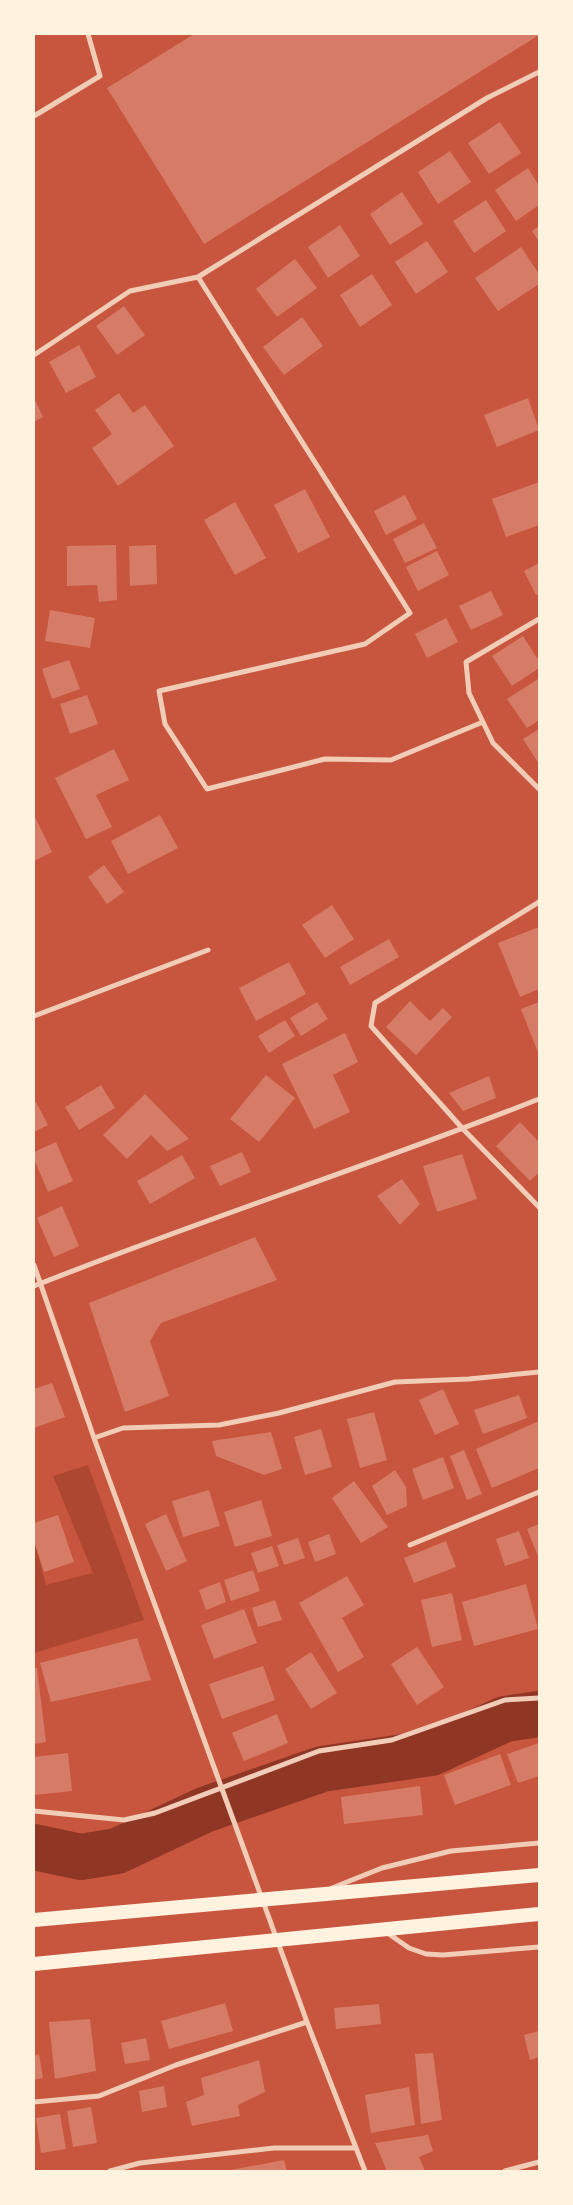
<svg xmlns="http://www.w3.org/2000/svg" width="573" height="2205" font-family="Rubik,sans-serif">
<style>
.green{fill:#ae4732}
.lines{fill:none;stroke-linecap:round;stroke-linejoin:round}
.river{stroke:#8f3625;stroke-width:46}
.building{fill:#d67c66}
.minor{stroke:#f1ccb7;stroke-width:5}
.trunk{stroke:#fff3e0;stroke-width:14}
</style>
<rect width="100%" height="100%" fill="#c8553d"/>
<path class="green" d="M88 1465 144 1620 34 1653V1548L36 1547 46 1585 93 1573 53 1476Z"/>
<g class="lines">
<path class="river" d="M34 1847 81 1857 117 1851 204 1810 322 1769 431 1753 505 1719 539 1714"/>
</g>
<path class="building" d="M194 34H539V35L204 244 107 88Z
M500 122 521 153 489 174 468 143Z
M450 151 471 182 438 204 418 172Z
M528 168 539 186V205L516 221 495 190Z
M402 192 423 224 390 245 370 214Z
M486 200 506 231 474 253 453 221Z
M340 225 360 256 328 278 308 247Z
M539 226V242L532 231Z
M427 241 448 272 416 294 395 262Z
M521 247 539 274V284L498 311 475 278Z
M295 259 317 288 277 317 256 289Z
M372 274 392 305 360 327 340 295Z
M124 306 145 335 117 355 96 326Z
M302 317 323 346 284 375 263 347Z
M79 345 96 377 66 393 49 362Z
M119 393 133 413 145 405 174 446 118 486 92 448 112 434 95 410Z
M34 398 43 417 34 422Z
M528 398 539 430 497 447 484 415Z
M539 482V525L506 537 492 499Z
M305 489 330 537 298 553 274 505Z
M405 495 417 519 386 535 374 511Z
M235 502 266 558 235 575 204 520Z
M424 523 437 548 405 563 393 539Z
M116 545 117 600 99 602 97 585 67 586V546Z
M156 545 157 584 130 586 129 546Z
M437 551 449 575 418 591 406 567Z
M539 563V594L536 595 524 571Z
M491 591 503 615 471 630 459 606Z
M50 610 95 618 90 648 45 641Z
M446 618 458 642 427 658 415 634Z
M523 636 539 661V668L512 686 492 656Z
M69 660 80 689 52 699 42 669Z
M538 679 539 720 527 728 507 699Z
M87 695 98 724 70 734 60 704Z
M539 729V764L523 739Z
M114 749 129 780 96 795 112 827 86 839 55 778Z
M34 815 52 852 34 861Z
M160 815 178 848 128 874 111 841Z
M104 865 124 892 107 904 88 877Z
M332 905 354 939 325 958 302 925Z
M539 927V989L520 997 498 943Z
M389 939 399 957 350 985 340 967Z
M289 962 306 994 256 1021 239 988Z
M410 1001 430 1021 443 1008 452 1017 416 1055 386 1027Z
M317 1002 328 1019 301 1036 290 1018Z
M539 1002V1055L521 1009Z
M285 1020 295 1036 269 1053 258 1036Z
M345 1033 358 1062 333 1075 350 1112 314 1129 282 1064Z
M266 1075 295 1098 259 1142 230 1119Z
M489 1076 496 1098 463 1111 449 1093Z
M101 1085 115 1108 79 1130 65 1107Z
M145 1094 189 1139 167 1151 151 1135 127 1159 103 1135Z
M36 1102 48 1125 34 1132V1103Z
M520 1122 539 1142V1172L530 1181 496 1146Z
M56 1142 73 1181 48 1192 34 1159V1152Z
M242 1152 251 1172 220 1186 210 1166Z
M462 1154 477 1199 437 1212 423 1166Z
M182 1155 195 1178 150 1204 137 1181Z
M402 1179 420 1204 400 1225 377 1196Z
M62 1206 79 1246 54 1257 37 1218Z
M255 1237 277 1280 161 1323 150 1341 169 1396 125 1412 89 1303Z
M52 1383 65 1417 34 1428V1389Z
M443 1389 459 1424 435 1435 419 1400Z
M519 1395 527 1418 483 1434 474 1410Z
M374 1412 387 1460 360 1468 347 1419Z
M539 1421V1468L492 1488 476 1449Z
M321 1429 332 1467 305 1475 294 1437Z
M271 1432 282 1469 264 1475 216 1456 212 1441Z
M464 1450 482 1494 467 1500 450 1456Z
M443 1457 454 1488 423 1500 412 1469Z
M395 1470 406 1487 407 1506 387 1515 372 1486Z
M354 1481 388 1527 361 1543 332 1498Z
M209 1490 220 1526 183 1537 172 1501Z
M261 1500 272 1536 235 1547 224 1512Z
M166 1514 187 1561 166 1571 145 1524Z
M58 1515 74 1562 44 1572 34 1541V1523Z
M539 1524V1559L527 1529Z
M519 1531 529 1558 505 1566 496 1539Z
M329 1534 336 1554 315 1562 308 1542Z
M298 1538 305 1558 284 1565 277 1545Z
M446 1541 456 1567 414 1583 404 1558Z
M272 1546 279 1566 258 1573 251 1553Z
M253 1570 260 1591 231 1601 224 1580Z
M347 1576 364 1605 342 1618 364 1657 338 1672 299 1603Z
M220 1582 226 1602 206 1610 199 1590Z
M526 1584 538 1629 474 1646 462 1602Z
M452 1593 462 1640 432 1647 421 1600Z
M275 1600 282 1620 258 1627 252 1608Z
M244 1609 257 1643 214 1659 201 1625Z
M137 1638 151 1680 51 1702 40 1663Z
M417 1647 444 1687 417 1705 391 1664Z
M311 1652 337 1693 311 1709 285 1669Z
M263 1666 275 1700 222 1719 209 1684Z
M34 1668H37L46 1742 34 1744Z
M277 1714 288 1743 244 1761 232 1733Z
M539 1743V1776L518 1783 507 1754Z
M68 1753 72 1791 34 1795V1757Z
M500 1754 511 1785 455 1805 444 1775Z
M420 1786 423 1815 344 1824 341 1797Z
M225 2003 233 2031 169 2049 161 2021Z
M379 2004 381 2024 336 2029 334 2008Z
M90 2019 96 2071 55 2079 49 2022Z
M539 2031V2057L530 2060 524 2035Z
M146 2038 150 2060 125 2064 121 2043Z
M433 2053 442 2120 421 2124 415 2054Z
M39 2054 43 2078 34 2080V2056Z
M259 2060 265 2092 238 2105 240 2116 192 2126 186 2102 204 2095 201 2078Z
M164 2086 167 2107 142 2112 139 2091Z
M409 2087 415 2125 371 2133 365 2095Z
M91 2107 97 2143 73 2147 67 2111Z
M60 2114 66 2149 41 2153 36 2118Z
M428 2135 433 2151 419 2157 425 2171H387L375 2143Z
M284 2160 287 2171H231V2170Z"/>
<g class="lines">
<path class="minor" d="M34 116 100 76 88 34
M198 277 410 613 365 644 159 691 165 724 207 789 325 759 391 760 483 722
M34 355 130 291 198 277 487 98 539 72
M539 619 466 662 469 693 493 743 539 789
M539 902 375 1003 371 1026 463 1129 539 1207
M34 1016 208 950
M34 1265 94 1438 307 2022 365 2171
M34 1286C201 1220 372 1165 539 1099
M94 1438 123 1428 219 1425 279 1413 395 1382 469 1379 539 1372
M410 1545 539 1492
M34 1811 124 1820 155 1813 319 1751 392 1740 505 1700 539 1698
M332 1888 382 1868 451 1851 539 1843
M386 1932 409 1948 426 1954 443 1955 539 1947
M34 2102 99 2096 176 2065 307 2022
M110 2171 140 2163 274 2148H356
M505 2171 539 2162"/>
<path class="trunk" d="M34 1920 539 1875
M34 1964 539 1914"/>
</g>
<rect width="573" height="2205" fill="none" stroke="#fff3e0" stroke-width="70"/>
</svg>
